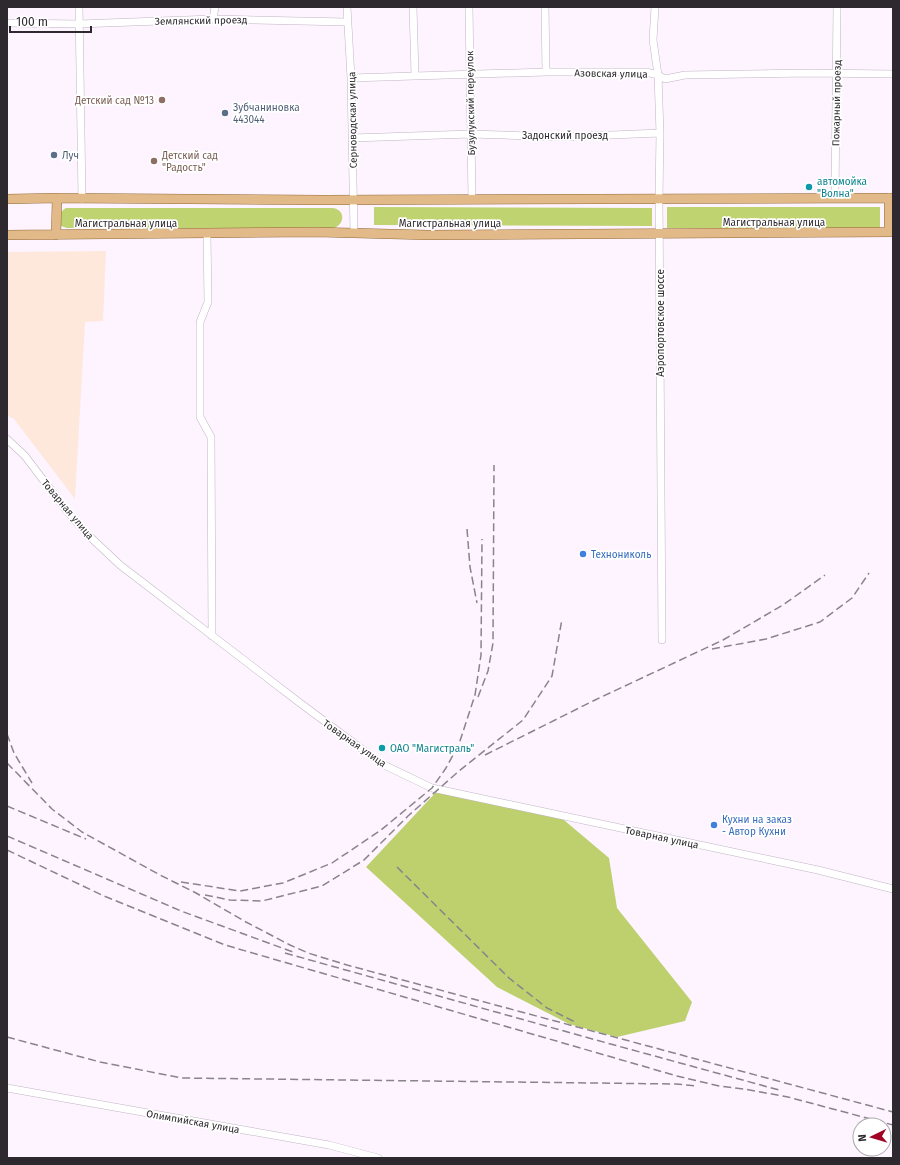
<svg xmlns="http://www.w3.org/2000/svg" width="900" height="1165" font-family="'Fira Sans',sans-serif">
<style>
.commercial{fill:#fee8db}
.green{fill:#c0d371}
.forest{fill:#bdd06d}
.lines{fill:none;stroke-linecap:round;stroke-linejoin:round}
.minor-casing{stroke:#c0b5c3;stroke-width:8}
.major-casing{stroke:#966937;stroke-width:10}
.minor{stroke:#fff;stroke-width:7}
.major{stroke:#e2ba8a;stroke-width:9}
.rail{stroke:#89838a;stroke-width:1.5;stroke-dasharray:8 4;stroke-linecap:butt}
.education-dot{fill:#8d6e63;stroke:#fff;stroke-width:1.5}
.service-dot{fill:#5c6f8a;stroke:#fff;stroke-width:1.5}
.culture-dot{fill:#0f9aa8;stroke:#fff;stroke-width:1.5}
.shop-dot{fill:#3f7fe0;stroke:#fff;stroke-width:1.5}
.labels{text-anchor:middle;stroke-width:3.5;stroke-linejoin:round;paint-order:stroke}
.street-label{font-size:10px;fill:#2d292e;stroke:#fff}
.education-label{font-size:10px;fill:#785e54;stroke:#fff;text-anchor:end}
.service-label{font-size:10px;fill:#4e5e75;stroke:#fff;text-anchor:start}
.culture-label{font-size:10px;fill:#0d838f;stroke:#fff;text-anchor:start}
.shop-label{font-size:10px;fill:#366cbe;stroke:#fff;text-anchor:start}
</style>
<rect width="100%" height="100%" fill="#fdf4ff"/>
<path class="commercial" d="M106 251 103 321 85 322 75 499 14 419 7 415V252Z"/>
<path class="green" d="M374 207 652 208V226L374 225Z
M667 207H880V228H667Z
M66 208H332C347 209 345 227 330 229L67 228 61 226C57 219 59 212 66 208Z"/>
<path class="forest" d="M439 789 558 815 609 858 617 908 692 1002 685 1021 617 1037 569 1024 497 987 366 867Z"/>
<g class="lines">
<defs>
<path id="minor" d="M79 7 82 199
M347 7 351 78 354 233
M413 7 415 75
M469 7 472 199
M545 7 546 72
M655 7 653 40 658 75 660 133 659 198 662 640
M213 19 215 7
M7 23 79 24 213 19 347 22
M351 78 546 72H646L658 75 665 79 685 75 809 73 893 74
M352 138 471 134 563 137 660 133
M835 198 837 7
M207 234 208 302 200 322V417L211 437 212 636
M7 439 25 456 66 510 86 533 120 565 300 703 382 764 432 788 818 870 893 889
M7 1088 329 1145 378 1158"/>
<path id="major" d="M889 198V232
M7 199 57 198 324 200 893 198
M7 235 316 232 428 235 893 232
M56 235 57 198"/>
</defs>
<use href="#minor" class="minor-casing"/>
<use href="#major" class="major-casing"/>
<use href="#minor" class="minor"/>
<use href="#major" class="major"/>
<path class="rail" d="M467 529 470 567 477 603
M712 649 766 639 820 622 852 598 869 573
M478 697 488 671 493 643 494 465
M7 734 14 753 32 783
M485 755 595 700 723 640 783 605 825 575
M7 763 52 809 82 832 160 875 196 893 246 922 290 945 308 953 347 965 893 1112
M7 806 86 839
M7 836 181 911 293 952
M7 850 104 896 225 945 677 1076 719 1086 744 1089 788 1097 893 1125
M397 867 509 978 547 1008 575 1022
M181 882 240 891 283 883 332 863 381 830 432 788 446 768 459 744 475 695 481 655 482 539
M205 895 230 900 262 901 322 886 364 860 408 816 459 771 523 720 552 676 562 619
M285 953 596 1040 779 1090
M7 1037 100 1062 182 1078 676 1084 698 1086"/>
</g>
<g class="education-dot">
<circle cx="162" cy="100" r="4"/>
<circle cx="154" cy="161" r="4"/>
</g>
<g class="service-dot">
<circle cx="225" cy="113" r="4"/>
<circle cx="54" cy="155" r="4"/>
</g>
<g class="culture-dot">
<circle cx="809" cy="187" r="4"/>
<circle cx="382" cy="748" r="4"/>
</g>
<g class="shop-dot">
<circle cx="583" cy="554" r="4"/>
<circle cx="714" cy="825" r="4"/>
</g>
<g class="labels">
<g class="street-label">
<text transform="translate(201 20) rotate(-1)" y="4">Землянский проезд</text>
<text transform="translate(611 73) rotate(1)" y="4">Азовская улица</text>
<text transform="translate(470 103) rotate(-91)" y="4">Бузулукский переулок</text>
<text transform="translate(836 103) rotate(-89)" y="4">Пожарный проезд</text>
<text transform="translate(352 120) rotate(-91)" y="4">Серноводская улица</text>
<text x="565" y="139">Задонский проезд</text>
<text x="774" y="226">Магистральная улица</text>
<text x="126" y="227">Магистральная улица</text>
<text x="450" y="227">Магистральная улица</text>
<text transform="translate(660 323) rotate(-90)" y="4">Аэропортовское шоссе</text>
<text transform="translate(68 509) rotate(50)" y="4">Товарная улица</text>
<text transform="translate(355 743) rotate(35)" y="4">Товарная улица</text>
<text transform="translate(662 837) rotate(12)" y="4">Товарная улица</text>
<text transform="translate(193 1121) rotate(10)" y="4">Олимпийская улица</text>
</g>
<g class="education-label">
<text x="154" y="104">Детский сад №13</text>
<text x="162" y="159" text-anchor="start">Детский сад<tspan x="162" dy="12">"Радость"</tspan></text>
</g>
<g class="service-label">
<text x="233" y="111">Зубчаниновка<tspan x="233" dy="12">443044</tspan></text>
<text x="62" y="159">Луч</text>
</g>
<g class="culture-label">
<text x="817" y="185">автомойка<tspan x="817" dy="12">"Волна"</tspan></text>
<text x="390" y="752">ОАО "Магистраль"</text>
</g>
<g class="shop-label">
<text x="591" y="558">Технониколь</text>
<text x="722" y="823">Кухни на заказ<tspan x="722" dy="12">- Автор Кухни</tspan></text>
</g>
</g>
<rect width="900" height="1165" fill="none" stroke="#2d292e" stroke-width="16"/>
<g transform="translate(872 1137) rotate(265)"><circle r="19" fill="#ffffff" stroke="#aba9ab"/>
<path d="M0-3L7 15L0 10L-7 15Z" fill="#a20226"/>
<text y="-6" font-size="11" font-weight="bold" text-anchor="middle" fill="#2d292e">N</text>
</g>
<path d="M10 26v6h81v-6" fill="none" stroke="#2d292e" stroke-width="2"/>
<text x="16" y="26" font-size="12" fill="#2d292e" stroke="#ffffff" stroke-width="3" paint-order="stroke">100 m</text>
</svg>
